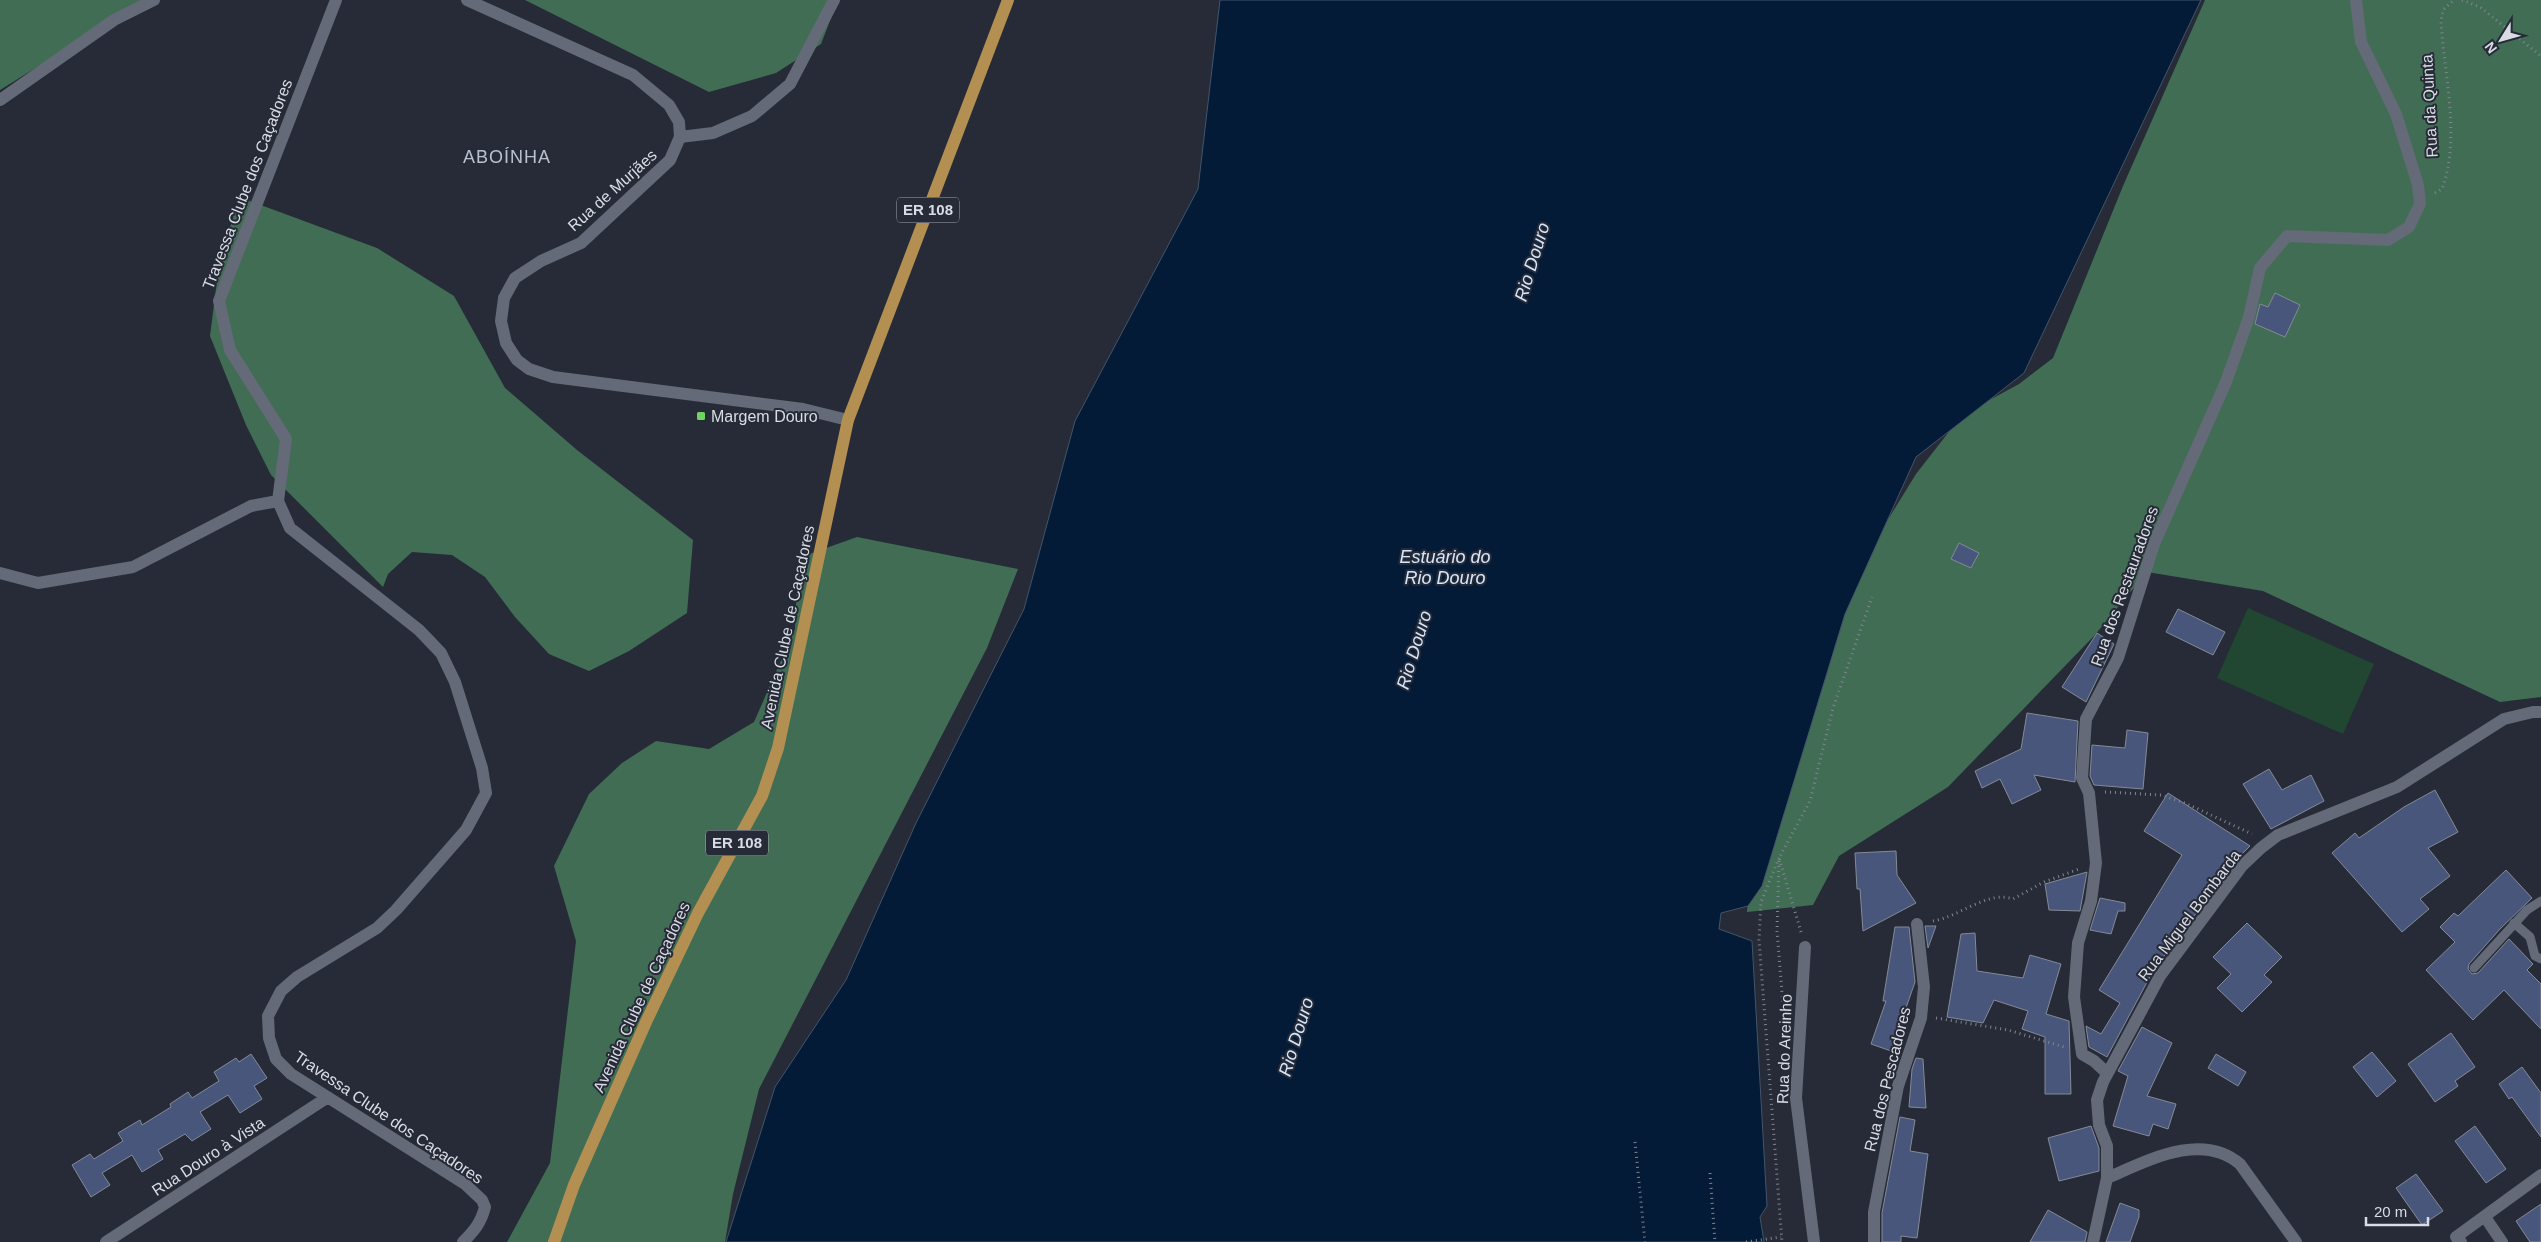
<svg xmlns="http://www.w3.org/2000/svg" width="2541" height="1242" font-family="Helvetica,sans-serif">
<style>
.green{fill:#214733}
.forest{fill:#416d55}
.water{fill:#031b36;stroke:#43556a}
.building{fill:#47567a;stroke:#848a97}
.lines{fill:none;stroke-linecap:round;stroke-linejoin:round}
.path{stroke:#81858f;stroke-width:3;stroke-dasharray:1 4;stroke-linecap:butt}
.lane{stroke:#646a77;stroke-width:9}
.street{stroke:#646a77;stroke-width:12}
.secondary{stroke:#646a77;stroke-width:12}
.primary{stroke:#b48f52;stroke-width:12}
.poi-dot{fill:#70d35f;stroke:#262b37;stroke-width:2}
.labels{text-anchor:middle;stroke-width:4;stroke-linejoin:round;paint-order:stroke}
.shield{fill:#262b37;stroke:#a3a7b0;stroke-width:1}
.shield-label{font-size:15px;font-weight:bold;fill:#d9dce4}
.street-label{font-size:16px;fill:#d9dce4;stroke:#262b37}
.poi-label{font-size:16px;fill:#d9dce4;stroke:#262b37;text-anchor:start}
.neighbourhood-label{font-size:18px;letter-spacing:1px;fill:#b9c0ce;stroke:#262b37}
.water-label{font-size:18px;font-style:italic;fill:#d4e6fd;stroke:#262b37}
</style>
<rect width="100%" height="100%" fill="#262b37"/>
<path class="green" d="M2248 608 2374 664 2343 734 2217 678Z"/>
<path class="forest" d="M0 0H145L0 90Z
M525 0H838L821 44 776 73 709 92Z
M2205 0H2541V697L2500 702 2263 591 2147 572 2094 636 1948 787 1839 856 1813 905 1747 912 1748 900 1857 548 1876 539 1916 474 1962 415 2019 384 2053 358 2123 186Z
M239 197 377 248 454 296 505 388 577 450 693 540 687 613 629 651 589 671 549 654 515 617 485 577 452 555 412 552 388 574 383 587 271 475 246 425 210 336 219 265Z
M857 537 1018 569 987 648 759 1089 733 1194 725 1242H507L550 1163 576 941 554 866 589 794 622 763 656 741 709 749 754 722 795 629 798 558Z"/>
<path class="water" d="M1220 0H2201L2024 373 1916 457 1845 614 1762 886 1748 906 1721 913 1719 929 1752 941 1767 1206 1760 1217 1764 1242H726L775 1087 846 980 916 823 1024 609 1075 421 1198 189Z"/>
<path class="building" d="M2275 293 2300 305 2285 337 2255 324 2260 304 2268 307Z
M1959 543 1979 553 1971 568 1951 559Z
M2178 609 2225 632 2213 655 2166 632Z
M2097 633 2114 644 2086 702 2062 687Z
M2027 713 2078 721 2075 782 2034 775 2041 790 2012 804 2000 779 1982 788 1975 771 2021 749Z
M2127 730 2148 733 2143 789 2094 785 2090 776 2092 745 2125 748Z
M2269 769 2282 790 2311 775 2324 801 2271 829 2243 784Z
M2435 790 2458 832 2428 848 2450 876 2420 899 2429 909 2402 932 2332 853 2355 833 2359 838 2404 807Z
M2168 793 2250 846 2235 861 2153 971 2107 1057 2089 1047 2086 1026 2101 1034 2120 1003 2099 990 2182 855 2144 831Z
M1896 851 1897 875 1916 903 1863 931 1860 889H1857L1855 853Z
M2506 870 2532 898 2500 929 2469 964 2468 969 2472 974 2478 973 2509 939 2533 964 2527 970 2541 984V1029L2504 990 2473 1020 2426 970 2455 942 2440 927 2454 913 2458 916Z
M2087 872 2080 911 2049 910 2045 884Z
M2100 898 2125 903V911H2118L2111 934 2090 930Z
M2247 923 2282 957 2264 975 2272 982 2242 1012 2217 988 2231 974 2213 957Z
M1925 926H1936L1928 948Z
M1895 927H1909L1915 982 1891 1051 1871 1044 1886 1001H1883Z
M1975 933 1977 971 2023 978 2030 955 2061 964 2046 1014 2069 1021 2071 1094H2045V1037L2022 1029 2028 1011 1994 1000 1983 1023 1947 1017 1961 934Z
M2142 1027 2172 1043 2147 1096 2176 1104 2168 1129 2153 1124 2149 1136 2113 1126 2128 1076 2118 1071Z
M2451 1033 2475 1067 2455 1081 2458 1086 2435 1102 2408 1064Z
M2372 1052 2396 1081 2377 1097 2353 1067Z
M251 1054 267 1078 254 1086 262 1099 240 1113 228 1095 200 1112 211 1129 192 1141 185 1134 158 1150 163 1159 142 1172 132 1155 102 1173 110 1185 91 1197 72 1165 90 1154 94 1159 123 1141 118 1133 140 1120 142 1125 171 1107 170 1104 188 1092 192 1098 219 1081 214 1072 236 1058 239 1062Z
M2216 1054 2246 1072 2238 1086 2208 1068Z
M1916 1058 1923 1059 1926 1108 1909 1107 1912 1069Z
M2522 1067 2541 1093V1137L2512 1097 2509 1099 2499 1084Z
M1900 1117 1915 1120 1910 1151 1928 1154 1917 1238 1901 1236V1242H1882V1213Z
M2091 1126 2099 1148V1171L2059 1181 2048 1138Z
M2475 1126 2506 1169 2486 1183 2455 1141Z
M2416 1174 2443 1211 2422 1225 2396 1188Z
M2120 1203 2139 1210V1217L2130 1242H2106Z
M2541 1204V1242H2530L2516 1221Z
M2048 1210 2087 1232 2085 1242H2030Z"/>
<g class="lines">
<path class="path" d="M2462 0 2480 7 2541 56
M2435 193 2442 189C2461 138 2444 74 2441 21L2443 10 2454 0
M2105 792 2161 795 2185 803 2252 834
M1779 858 1761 902 1759 940 1782 1242
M1779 861 1777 931 1783 1005
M1933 921C1959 917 1988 890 2013 899L2044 882 2079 869
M1801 932 1779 858 1810 801 1833 708 1872 597
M1936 1018 2008 1030 2064 1047
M1635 1142 1645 1242
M1710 1173 1715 1242
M1746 1242 1781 1237"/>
<path class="lane" d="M2514 923 2530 937 2535 956 2541 959
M2474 968 2527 910 2541 901"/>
<path class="street" d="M336 0 219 301 230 350 286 439 278 501 290 528 419 630 441 653 455 682 482 768 486 793 466 830 396 910 377 928 297 977 281 991 268 1016 269 1038 276 1059 291 1074 465 1184 482 1200 485 1207C481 1223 474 1231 463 1242
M680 137 713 133 752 116 790 84 834 0
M0 573 38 583 133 567 251 506 278 501
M1805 947 1796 1098 1814 1242
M2107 1073 2094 1061 2082 1054 2074 997 2078 943 2091 901 2096 863 2089 793 2082 778 2086 719 2118 658 2154 544 2226 382 2249 317 2260 268 2287 236 2388 240 2409 227 2420 204 2418 185 2396 114 2361 42 2356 0
M2107 1178C2147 1161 2201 1131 2240 1164L2296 1242
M2485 1217 2502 1242
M106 1242 328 1097
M1874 1242V1212L1898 1086 1921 1018 1924 987 1917 924
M2093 1242 2107 1178V1146L2099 1125 2097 1100 2103 1082 2160 976 2242 866 2261 848 2278 835 2397 787 2504 719 2533 712H2541
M2461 1242 2456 1237 2541 1175"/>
<path class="secondary" d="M467 0 633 75 669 105 679 122 680 137 670 160 581 243 541 261 515 278 504 298 501 321 506 343 517 360 529 369 553 377 803 409 848 420
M0 100 114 20 154 0"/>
<path class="primary" d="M554 1242 574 1185 646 1022 698 913 762 796 778 748 848 420 1008 0"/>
</g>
<rect class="poi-dot" x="696" y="411" width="10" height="10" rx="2.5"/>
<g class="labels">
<g class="shield">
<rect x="897" y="197.5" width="62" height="25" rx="4"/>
<rect x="706" y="830.5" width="62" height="25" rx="4"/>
</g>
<g class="shield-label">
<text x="928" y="215">ER 108</text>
<text x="737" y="848">ER 108</text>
</g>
<g class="street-label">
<text transform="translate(2429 106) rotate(-93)" y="6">Rua da Quinta</text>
<text transform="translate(247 184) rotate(-69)" y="6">Travessa Clube dos Caçadores</text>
<text transform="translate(612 190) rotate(-42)" y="6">Rua de Murjães</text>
<text transform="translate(2124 586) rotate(-70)" y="6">Rua dos Restauradores</text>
<text transform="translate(787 627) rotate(-78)" y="6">Avenida Clube de Caçadores</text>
<text transform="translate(2189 915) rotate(-53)" y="6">Rua Miguel Bombarda</text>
<text transform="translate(641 997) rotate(-65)" y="6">Avenida Clube de Caçadores</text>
<text transform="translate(1784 1049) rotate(-88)" y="6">Rua do Areinho</text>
<text transform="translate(1887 1079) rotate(-76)" y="6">Rua dos Pescadores</text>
<text transform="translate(389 1117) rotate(34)" y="6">Travessa Clube dos Caçadores</text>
<text transform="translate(208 1156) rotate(-33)" y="6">Rua Douro à Vista</text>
</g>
<g class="poi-label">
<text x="711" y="422">Margem Douro</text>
</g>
<g class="neighbourhood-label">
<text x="507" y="163">ABOÍNHA</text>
</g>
<g class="water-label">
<text transform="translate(1532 262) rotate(-73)" y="6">Rio Douro</text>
<text x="1445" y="563">Estuário do<tspan x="1445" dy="21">Rio Douro</tspan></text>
<text transform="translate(1414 650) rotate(-73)" y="6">Rio Douro</text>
<text transform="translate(1296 1037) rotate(-73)" y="6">Rio Douro</text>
</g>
</g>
<g transform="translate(2501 40) rotate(233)" stroke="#262b37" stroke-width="4" paint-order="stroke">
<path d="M0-4L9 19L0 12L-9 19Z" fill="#d9dce4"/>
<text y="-8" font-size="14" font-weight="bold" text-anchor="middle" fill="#d9dce4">N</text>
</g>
<path d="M2366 1217v8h62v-8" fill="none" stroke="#d9dce4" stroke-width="2.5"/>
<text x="2374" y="1217" font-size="15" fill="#d9dce4" stroke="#262b37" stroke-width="4" paint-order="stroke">20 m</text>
</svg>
